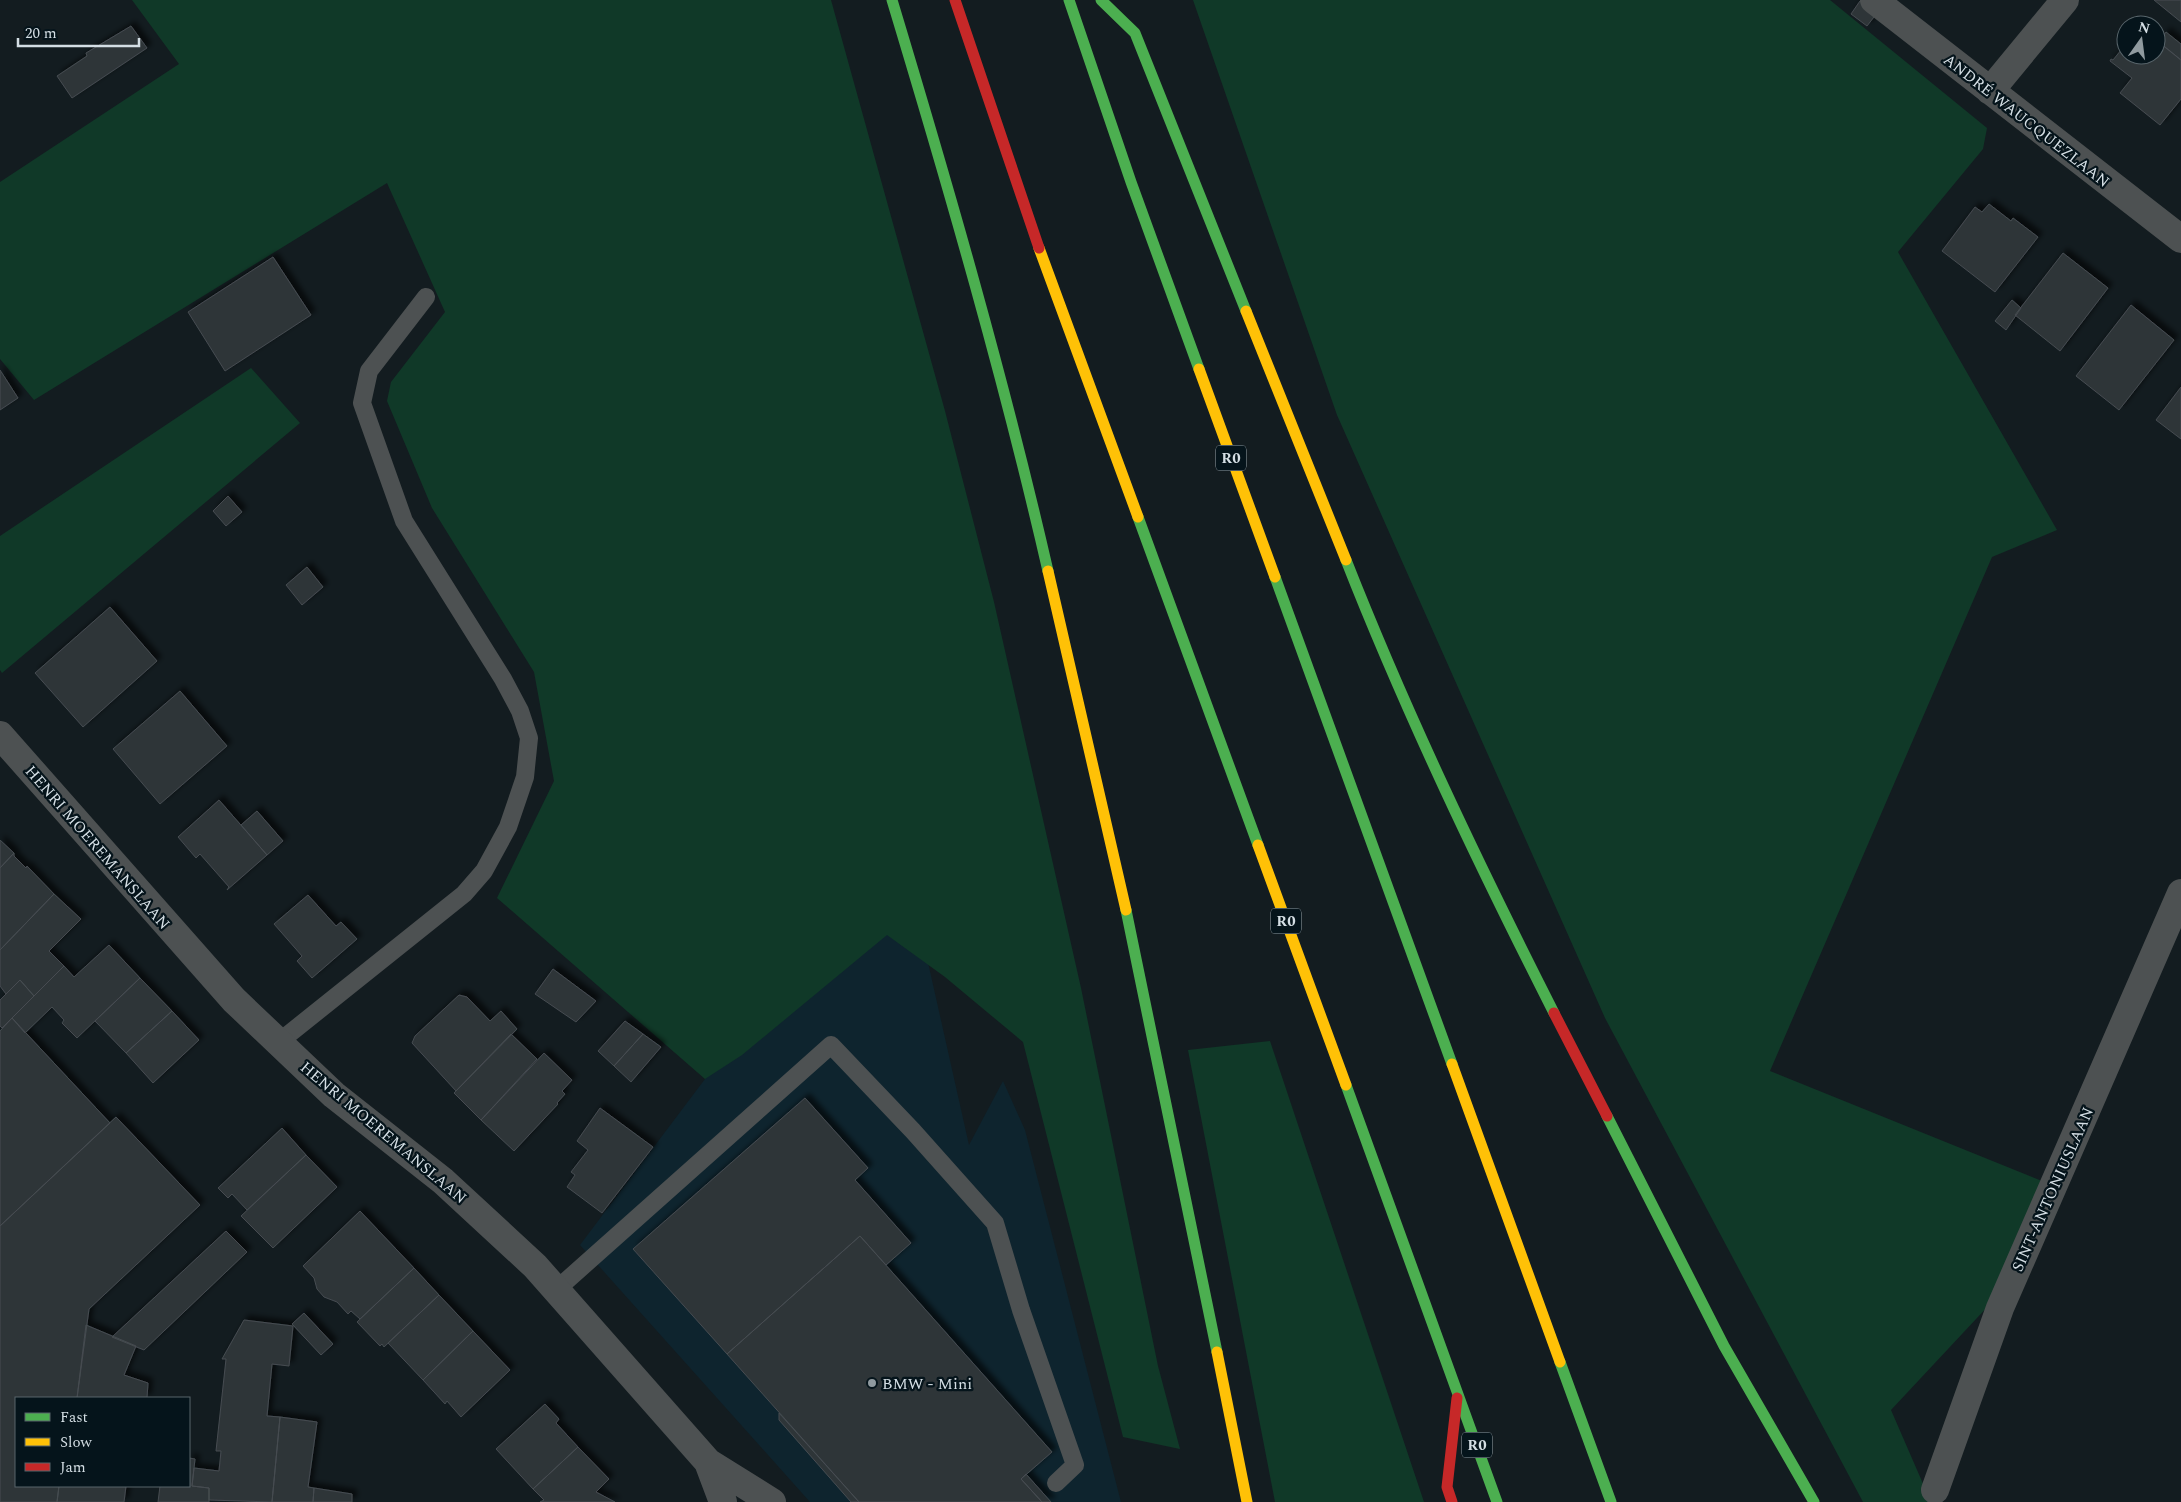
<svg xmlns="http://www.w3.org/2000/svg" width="2181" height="1502" font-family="Spectral,serif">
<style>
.built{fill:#0e242e}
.green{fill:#103928}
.building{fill:#2f3539;stroke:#464c51;filter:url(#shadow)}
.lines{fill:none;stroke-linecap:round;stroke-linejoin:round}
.lane{stroke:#4d5152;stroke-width:18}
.street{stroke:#4d5152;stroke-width:28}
.fast{stroke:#4caf50;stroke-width:11}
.slow{stroke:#ffc107;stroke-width:11}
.jam{stroke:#c62828;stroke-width:11}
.poi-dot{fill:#909a9f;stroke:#05141b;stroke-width:2}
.labels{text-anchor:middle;stroke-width:4.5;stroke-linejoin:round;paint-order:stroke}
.shield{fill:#05141b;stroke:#96a1a8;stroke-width:1}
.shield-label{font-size:15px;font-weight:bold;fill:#d4dee4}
.street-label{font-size:16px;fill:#d4dee4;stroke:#05141b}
.poi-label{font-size:16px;fill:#d4dee4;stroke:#05141b;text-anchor:start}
</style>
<defs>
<filter id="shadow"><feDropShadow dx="4.5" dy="-4.5" stdDeviation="2.5" flood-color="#0009"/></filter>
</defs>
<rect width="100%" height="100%" fill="#131c20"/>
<path class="built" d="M914 900 969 1145 1003 1081 1025 1130 1121 1502H810L580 1245 705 1079 752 1035Z"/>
<path class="green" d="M132 0H831L945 411 994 602 1081 988 1158 1366 1180 1449 1123 1437 1023 1042 945 977 887 935 742 1055 705 1079 497 898 554 781 534 672 432 508 387 401 391 382 445 312 387 183 34 400 0 359V182L179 64Z
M1193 0H1830L1987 128 1983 149 1898 252 2057 530 1992 557 1770 1071 2042 1181 1991 1303 1891 1410 1924 1486 1928 1502H1863L1605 1018 1337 415Z
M251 368 300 423 2 673 0 670V536Z
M1270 1041 1424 1502H1275L1188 1050Z"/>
<path class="building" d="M2154 0H2181V22Z
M1860 1 1877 13 1867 26 1851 14Z
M131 26 147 48 72 98 57 76 87 56 86 53Z
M2166 32 2181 44V60L2159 42Z
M2156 40 2181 60V99L2160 125 2120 93 2132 78 2110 61 2111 59 2113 60 2126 44V55H2156Z
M1989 204 2011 221 2013 218 2038 237 1995 292 1942 251 1975 207 1982 212Z
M2063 253 2108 288 2060 351 2015 315Z
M273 257 311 315 225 371 188 312Z
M2012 300 2021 308 2006 330 1995 321Z
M2131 305 2174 340 2119 410 2076 376Z
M0 370 18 398 0 410Z
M2181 387V439L2156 420Z
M228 496 242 512 226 526 213 511Z
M307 567 323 587 302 605 286 585Z
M110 607 157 661 83 727 35 673Z
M180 691 227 746 160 804 113 749Z
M219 800 267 855 227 890 229 887 200 854 196 858 178 837Z
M257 811 283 841 267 855 241 825Z
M0 840 14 853 0 868Z
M14 853V856L26 868 27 866 54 894 0 950V868Z
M54 894 81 919 49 951 64 966 34 996 20 980 6 994 0 986V950Z
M308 895 336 926 341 922 357 939 312 978 297 961 302 956 274 924Z
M109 945 140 978 77 1038 62 1023 64 1020 52 1007 25 1033 12 1018 64 966 74 977Z
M553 969 596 1001 576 1022 535 994Z
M140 978 172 1011 126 1053 95 1021Z
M20 980 34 996 2 1028 0 1026V1000Z
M459 995 467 997 490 1021 501 1011 517 1029 456 1091 412 1043 415 1036Z
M172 1011 199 1040 153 1083 126 1053Z
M12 1018 110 1123 0 1226V1031Z
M625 1021 643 1034 614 1066 598 1051Z
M511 1034 537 1059 481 1120 454 1093Z
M643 1034 661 1047 631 1082 614 1066Z
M544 1053 572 1080 562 1091 565 1094 557 1103 558 1104 514 1151 481 1120Z
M805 1098 868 1168 855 1180 911 1243 886 1265 860 1236 727 1354 633 1249Z
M600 1108 653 1147 602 1213 567 1187 575 1175 571 1172 588 1150 577 1141Z
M116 1117 200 1205 89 1309 77 1398H16V1486H59L57 1502H0V1226Z
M282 1128 306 1155 247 1210 232 1194 228 1198 218 1188Z
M306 1155 337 1187 273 1248 241 1216Z
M360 1211 414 1268 360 1319 351 1311 348 1314 337 1302 324 1297 317 1289 314 1278 303 1266Z
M226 1231 247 1252 144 1350 112 1337Z
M860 1236 1052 1452 1021 1479 1042 1502H859L727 1354Z
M414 1268 439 1295 384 1347 382 1344 380 1346 357 1322Z
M439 1295 473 1331 423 1380 388 1343Z
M304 1313 333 1344 321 1355 292 1324Z
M244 1320 293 1326 289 1366 272 1364 267 1416 280 1417 272 1502 209 1500V1488L192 1486 194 1468 219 1471 221 1451H216L226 1359H222Z
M86 1325 136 1346 124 1375 148 1383 147 1398H77Z
M473 1331 510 1370 461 1417 447 1401 445 1404 423 1380Z
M545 1404 559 1419 556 1423 578 1447 533 1489 496 1449Z
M779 1413 859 1502H851L779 1420Z
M280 1417 317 1422 308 1487 314 1488 313 1502H272Z
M578 1447 609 1479 596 1492 615 1502H540L544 1500 533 1489Z
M189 1458 195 1459 192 1486 209 1488V1502H158L160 1486H189Z
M1026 1474 1051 1502H1042L1021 1479Z
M59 1486H126L124 1502H57Z
M314 1488 352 1494V1502H313Z"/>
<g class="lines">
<path class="lane" d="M279 1042 464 894 484 871 508 827 525 777 529 738 520 711 503 679 404 521 362 403 369 371 426 297
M556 1290 831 1045 913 1131 995 1223 1021 1310 1075 1465 1056 1483"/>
<path class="street" d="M1874 0 2181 239
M1990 91 2065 0
M0 735 234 1000 334 1095 443 1181 535 1266 708 1462 723 1502
M708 1462 772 1502
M1935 1490 2000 1308 2181 893"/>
<path class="fast" d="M892 0C949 189 1004 379 1048 571
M1069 0 1131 182 1199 369
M1101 0 1135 33 1246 311
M1138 517 1258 845
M1346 560C1407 715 1479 865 1554 1013
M1275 577 1452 1064
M1126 910 1217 1352
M1346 1085 1497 1502
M1607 1116 1724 1346 1814 1502
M1560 1362 1611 1502"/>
<path class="slow" d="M1039 248 1138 517
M1246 311 1346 560
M1199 369 1275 577
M1048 571 1126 910
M1258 845 1346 1085
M1452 1064 1560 1362
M1217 1352 1247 1502"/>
<path class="jam" d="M955 0 1039 248
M1554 1013 1607 1116
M1452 1502 1447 1487 1457 1398"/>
</g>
<circle class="poi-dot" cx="872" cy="1383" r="5"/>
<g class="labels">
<g class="shield">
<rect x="1216" y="445.5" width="30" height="25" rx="4"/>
<rect x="1271" y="908.5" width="30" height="25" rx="4"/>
<rect x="1462" y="1432.5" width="30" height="25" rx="4"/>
</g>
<g class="shield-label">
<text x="1231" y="463">R0</text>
<text x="1286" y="926">R0</text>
<text x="1477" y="1450">R0</text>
</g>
<g class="street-label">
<text transform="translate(2027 120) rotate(38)" y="6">ANDRÉ WAUCQUEZLAAN</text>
<text transform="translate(98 847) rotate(49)" y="6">HENRI MOEREMANSLAAN</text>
<text transform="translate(384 1132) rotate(40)" y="6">HENRI MOEREMANSLAAN</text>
<text transform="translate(2052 1189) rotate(-66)" y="6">SINT-ANTONIUSLAAN</text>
</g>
<g class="poi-label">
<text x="882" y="1389">BMW - Mini</text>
</g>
</g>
<rect x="15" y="1397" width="175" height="90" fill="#05141b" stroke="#58656b"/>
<rect x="25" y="1413" width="25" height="8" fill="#4caf50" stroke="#58656b"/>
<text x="60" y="1422" font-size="15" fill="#d4dee4">Fast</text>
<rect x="25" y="1438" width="25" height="8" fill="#ffc107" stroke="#58656b"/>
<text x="60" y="1447" font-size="15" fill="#d4dee4">Slow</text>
<rect x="25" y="1463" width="25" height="8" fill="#c62828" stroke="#58656b"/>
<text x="60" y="1472" font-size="15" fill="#d4dee4">Jam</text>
<g transform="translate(2141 40) rotate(14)"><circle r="24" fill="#05141b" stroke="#58656b"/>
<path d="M0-4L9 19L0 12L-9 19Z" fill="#909a9f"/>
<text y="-8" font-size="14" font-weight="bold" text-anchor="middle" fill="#d4dee4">N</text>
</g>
<path d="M18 38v8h121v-8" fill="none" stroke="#d4dee4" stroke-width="2.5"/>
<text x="25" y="38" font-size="15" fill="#d4dee4" stroke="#05141b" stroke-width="4" paint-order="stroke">20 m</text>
</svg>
